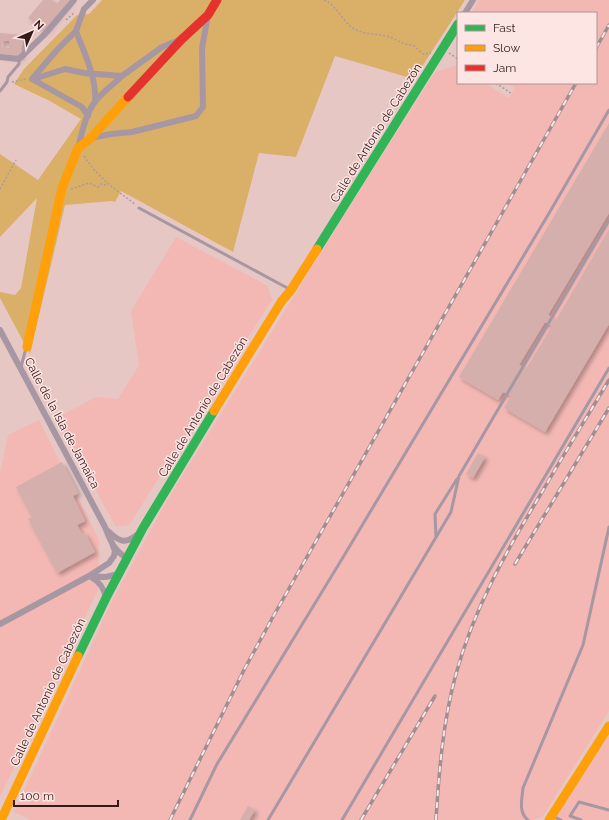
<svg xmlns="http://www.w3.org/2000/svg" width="609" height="820" font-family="Raleway,sans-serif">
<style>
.built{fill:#f3b8b4}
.green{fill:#daaf68}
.building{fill:#d4afac;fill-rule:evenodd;filter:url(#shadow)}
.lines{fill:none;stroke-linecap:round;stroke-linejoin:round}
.path{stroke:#ac9aa0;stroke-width:1.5;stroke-dasharray:2 2;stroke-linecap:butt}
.lane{stroke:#a797a3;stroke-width:3}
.street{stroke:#a797a3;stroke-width:6}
.fast{stroke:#30b455;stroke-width:9}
.slow{stroke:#ff9f0a;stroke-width:9}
.jam{stroke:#e5322d;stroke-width:9}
.rail-casing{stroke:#a08e93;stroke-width:3.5}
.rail{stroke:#fde5e3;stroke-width:2;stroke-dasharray:6;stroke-linecap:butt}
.labels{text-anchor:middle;stroke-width:3;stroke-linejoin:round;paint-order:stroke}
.street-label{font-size:12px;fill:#351a19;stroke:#fde5e3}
</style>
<defs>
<filter id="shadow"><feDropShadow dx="3" dy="3" stdDeviation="2" flood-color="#0004"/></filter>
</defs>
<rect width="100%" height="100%" fill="#e7c7c4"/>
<path class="built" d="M479 0H609V711L543 816 533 820H31L14 812 112 601 166 502 367 179 435 72 457 65 458 66V83H485L509 98 515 88 507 83H596V13H471Z
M176 237 268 286 272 300 129 525 116 527 56 418 96 397 118 399 139 365 131 311Z
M39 420 99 540 98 590 0 797V473L8 435Z
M609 736V820H554L574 787Z"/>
<path class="green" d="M102 0H465L414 79 335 56 296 157 259 153 233 252 121 191 115 202 112 201 65 205 30 354 0 298V292L15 295 21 288 37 198 0 237V154L38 180 81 119 48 100 14 84 24 69 77 15 89 14Z"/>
<path class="building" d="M43 0H52L57 4 60 0H70L44 32 28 18Z
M0 33 23 35 21 57 0 55ZM3 41H9V48L2 47Z
M609 123V213L548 315 556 320 609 229V324L545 432 504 408 511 396 503 392 498 400 459 377ZM545 322 552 326 526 369 519 365Z
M478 453 485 457 473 478 466 474Z
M62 462 78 493 73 496 85 521 77 525 82 534 85 533 95 552 57 573 28 519 32 517 16 487Z
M248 806 255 810 249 820H240Z"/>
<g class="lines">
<path class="path" d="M324 0C336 5 341 18 350 26 361 35 374 33 386 36 396 38 401 45 413 45L423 54 431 53
M66 20 75 12
M449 53 458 59
M12 82 26 79
M496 83 512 94
M84 156C100 180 114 188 136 205
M0 189 16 160
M71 189 89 183 98 187 101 184 108 185"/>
<path class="lane" d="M0 91 7 82 8 77 19 64V59
M139 208 291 290
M21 367 26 348
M436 537 435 514 457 479
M552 816 561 820
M190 820 217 764 342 559 548 215 609 110
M268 820 451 512 459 476 609 220
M342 820 609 368
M528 820C518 812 522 799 523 788L583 645 609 527
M581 820 570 816 579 802 609 810"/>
<path class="street" d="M465 13 473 0
M76 31C84 53 97 78 95 102
M0 57 19 59 44 35 74 0
M32 79 40 77 65 69 84 73 122 76 162 47 179 40
M32 79 57 50 76 31 84 9 93 0
M32 79 82 107 88 116
M91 138 111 134 132 132 196 116 203 107 202 48 208 15
M78 148C82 133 85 116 94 103 101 93 113 85 122 76
M0 330 105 527C110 540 114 551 127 558
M107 530C119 542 125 545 138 534
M89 576 106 577 118 574
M91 577C100 582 104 588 106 598
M0 624 89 576 109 563 114 556 115 551 113 546"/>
<path class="fast" d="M317 249 458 24
M78 656 106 598 143 528 214 411"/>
<path class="slow" d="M27 347 62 188 78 148 91 138 128 97
M214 411 281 302 291 290 317 249
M1 820 78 656
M549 820 609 726"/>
<path class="jam" d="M128 97 181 40 208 15 217 0"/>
<defs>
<path id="rail" d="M596 48 609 25
M515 564 609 408
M170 820 245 668 274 615 576 83
M361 820 435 696
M436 820C439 771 443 721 456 674 474 608 507 550 542 492 564 454 587 417 609 380"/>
</defs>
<use href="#rail" class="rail-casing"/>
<use href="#rail" class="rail"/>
</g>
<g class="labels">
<g class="street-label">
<text transform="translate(376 133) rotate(-58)" y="4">Calle de Antonio de Cabezón</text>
<text transform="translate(203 407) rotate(-59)" y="4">Calle de Antonio de Cabezón</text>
<text transform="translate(62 423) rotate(62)" y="4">Calle de la Isla de Jamaica</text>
<text transform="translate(48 692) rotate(-65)" y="4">Calle de Antonio de Cabezón</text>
</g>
</g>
<rect x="457" y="12" width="140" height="72" fill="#fde5e3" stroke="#ad9492"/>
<rect x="465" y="25" width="20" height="6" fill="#30b455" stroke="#ad9492"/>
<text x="493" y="32" font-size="12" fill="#351a19">Fast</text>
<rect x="465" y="45" width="20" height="6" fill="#ff9f0a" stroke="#ad9492"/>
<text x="493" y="52" font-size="12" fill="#351a19">Slow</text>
<rect x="465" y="65" width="20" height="6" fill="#e5322d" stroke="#ad9492"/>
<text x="493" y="72" font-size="12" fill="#351a19">Jam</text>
<g transform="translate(32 32) rotate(45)" stroke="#fde5e3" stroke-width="3" paint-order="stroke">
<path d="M0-3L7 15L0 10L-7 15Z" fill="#351a19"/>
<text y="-6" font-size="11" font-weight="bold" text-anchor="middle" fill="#351a19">N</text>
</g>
<path d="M14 800v6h104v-6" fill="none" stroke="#351a19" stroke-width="2"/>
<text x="20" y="800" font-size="12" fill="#351a19" stroke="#fde5e3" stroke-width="3" paint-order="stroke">100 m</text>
</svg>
